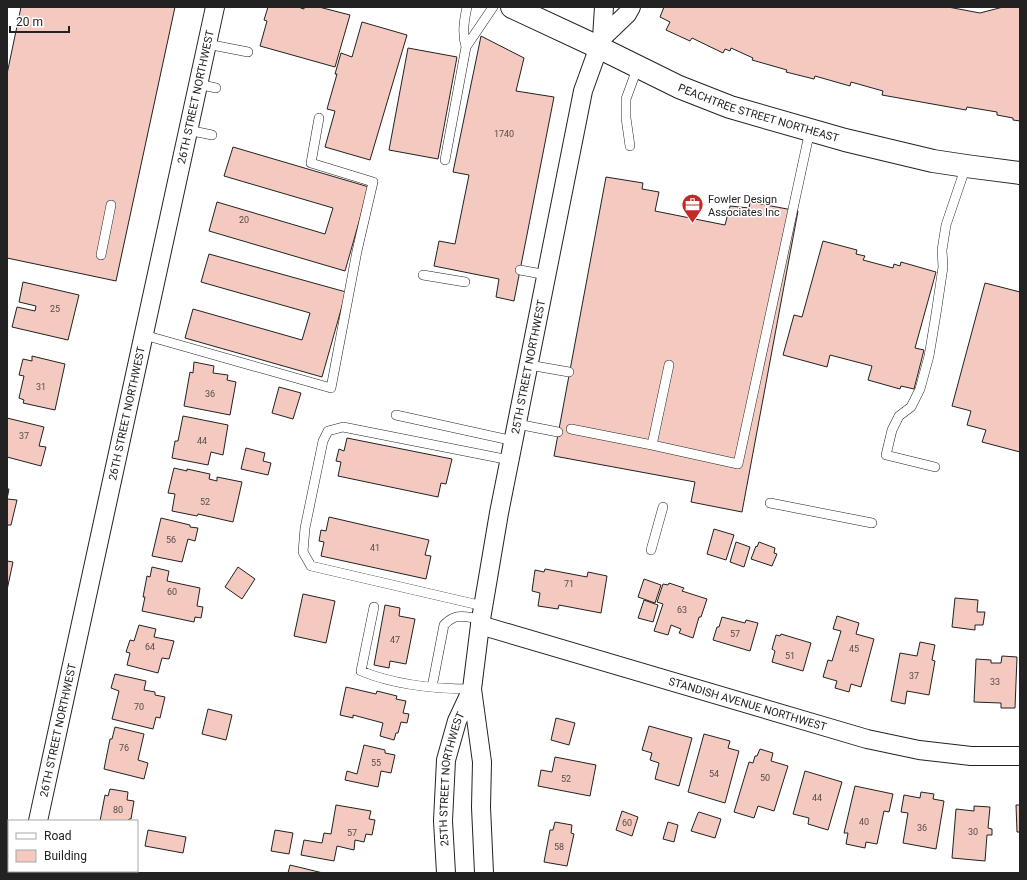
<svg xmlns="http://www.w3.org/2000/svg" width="1027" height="880" font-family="Roboto,sans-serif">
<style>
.building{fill:#f3c9c0;stroke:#222}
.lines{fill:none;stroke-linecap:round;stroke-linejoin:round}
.service-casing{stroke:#222;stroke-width:10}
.minor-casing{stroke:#222;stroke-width:20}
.trunk-casing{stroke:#222;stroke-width:24}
.service{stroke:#fff;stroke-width:9}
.minor{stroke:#fff;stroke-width:18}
.trunk{stroke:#fff;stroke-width:22}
.labels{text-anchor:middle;stroke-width:3;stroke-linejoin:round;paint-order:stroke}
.number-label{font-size:9px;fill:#564c4a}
.street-label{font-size:11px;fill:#222;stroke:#fff}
.poi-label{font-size:11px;fill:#222;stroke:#fff;text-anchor:start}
</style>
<rect width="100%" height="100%" fill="#fff"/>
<path class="building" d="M21 7H175L116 281 7 258V74Z
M268 7H298L304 9V7H319L350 15 335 67 260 46 267 21 264 20Z
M664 7H948L980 13 1003 7H1020V121L1013 120V118L997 115V112L967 107 966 110 882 95 883 91 851 82 850 86 815 76 814 79 786 72 787 70 752 60 753 58 731 48 730 51 725 49 723 53 692 38 690 41 666 30 670 22 660 17Z
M362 22 407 35 370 160 325 147 335 111 327 109 337 74H335L341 53 352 57Z
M481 36 524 58 516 91 554 97 514 301 496 297 499 279 434 266 439 241 455 244 469 175 453 172Z
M408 48 457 57 438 159 389 150Z
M233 147 369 187 345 271 209 231 217 202 325 234 333 208 224 176Z
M606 177 643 183 642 189 659 192 655 211 725 225 730 206 749 208 750 202 798 211 742 512 691 502 695 482 554 456Z
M823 241 857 250 856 254 865 256 863 260 893 268 894 264 900 266 901 262 936 272 915 348 924 350 914 389 901 386 900 389 868 380 872 366 830 355 827 367 783 355 794 315 802 317Z
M209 254 346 292 322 377 185 338 193 309 302 340 310 313 201 282Z
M23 282 79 295 68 340 12 327 17 307 35 311 36 306 19 302Z
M985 283 1020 292V452L982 442 986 430 967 425 971 411 952 406Z
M32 356 65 364 55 410 23 403 24 400 19 398 24 376 19 375 23 359 32 361Z
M194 362 214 366 213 373 228 375 227 380 236 382 230 415 184 406 190 372 193 373Z
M279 387 301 393 293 419 272 413Z
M183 416 228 425 223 455 211 452 208 465 172 458 175 441H178Z
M7 418 44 427 39 446 46 447 41 466 7 457Z
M347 438 452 459 446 484 441 483 438 497 338 476 341 462 336 461 339 449 344 451Z
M246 448 265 453 263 461 271 463 268 475 241 469Z
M174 468 187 471V469L210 474 209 479 217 481V477L242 482 233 522 198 514 197 516 172 511 175 494 168 493Z
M7 489H9L7 499 17 500 11 525H7Z
M329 517 429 540 425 555 431 556 426 579 321 556 324 542 319 541 321 530 326 531Z
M161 518 190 525V527L198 528 195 541 188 539 182 562 152 556Z
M714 529 734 535 726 560 707 554Z
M736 542 750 547 744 567 730 562Z
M759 542 775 548 774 553 777 554 772 566 751 559 756 546 757 547Z
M7 561 13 562 7 590Z
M152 567 169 571 167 581 200 588 197 606 203 607 201 618 195 617 194 622 142 611 145 597H143L147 576 150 577Z
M238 567 255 579 242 599 225 587Z
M545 569 587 577 588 572 607 576 601 613 559 605 558 609 538 606 540 593 532 591 535 570 544 572Z
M644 579 661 585 655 603 638 597Z
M669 583 684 588 682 591 707 599 701 617H699L693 638 679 633 681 629 671 625 668 635 654 631 663 604 657 602 663 584 668 585Z
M303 594 335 601 326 643 294 636Z
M955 598 978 600 977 612H985L983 625H975V630L952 627Z
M644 600 658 605 653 622 638 618Z
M385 605 400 608 399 616 415 619 406 664 390 661 389 668 374 665Z
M837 616 859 623 856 634 874 639 861 687 851 684 849 692 835 688 837 681 823 677 828 660 832 661 841 631 833 629Z
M722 617 745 623 746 620 758 623 750 651 713 640 717 627H719Z
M139 625 156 629 154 637 174 641 169 659 162 658 158 673 127 665 130 653 126 652 130 640 134 641Z
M781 634 811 643 803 671 772 662 775 651 772 649 776 635 780 636Z
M920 642 935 645 932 660 935 661 929 695 907 691 905 704 891 701 900 653 917 656Z
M1002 656 1017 657 1015 708H1001V703L974 702 976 659 991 660V663H1001Z
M115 674 146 681 144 690 155 692V695L165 697 160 718 156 717 153 729 112 719 119 691 111 688Z
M346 687 376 694 377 691 397 696 396 699 406 701 403 713 409 714 407 723 401 722 398 733H396L394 740 380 736 383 723 353 715V718L340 715Z
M208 709 232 715 226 740 202 734Z
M556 718 575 723 569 745 551 740Z
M649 726 692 738 679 786 655 779 659 763 650 760 652 753 642 750Z
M115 727 144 734 138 760 148 763 144 779 104 769 110 739H112Z
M704 734 730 741 728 748 739 751 725 803 688 792Z
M364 745 385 750V753L395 755 391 773 381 771 378 787 345 780 347 771 357 774Z
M760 749 773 753 771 761 788 766 774 811 758 806 754 818 734 812 749 762 753 763 755 756H757Z
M555 757 596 765 590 796 538 786 541 770 552 772Z
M805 771 842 782 828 830 808 824 809 818 793 814Z
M855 786 893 794 889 812 884 811 877 844 866 842 865 848 846 844 848 833H844Z
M110 789 128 792 127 800 134 801 131 819H129L128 821H100L105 795 108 796Z
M921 792 934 794 933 799 944 801 936 849 903 843 908 813 901 812 904 795 920 798Z
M336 805 371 811 369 819 375 820 372 835 366 834 364 842 355 840 354 850 337 846 334 861 301 855 304 840 322 843 324 833 331 834Z
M1016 805H1020V845V832H1017Z
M974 806 990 807 988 828 992 829V835H987L985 861 952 858 956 809 974 811Z
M622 811 638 817 632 836 616 830Z
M699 812 721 819 715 838 691 831 698 813Z
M555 822 572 825 571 833 574 834 567 866 544 862 550 830H553Z
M668 822 678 825 674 842 663 839Z
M148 830 186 837 183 853 145 846Z
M275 830 293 833 289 854 271 851Z
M290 865 323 873H288Z
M89 871H98L108 873H89Z"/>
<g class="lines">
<defs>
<path id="service" d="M207 44 248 52
M466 47C462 33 464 21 467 7
M198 84 216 88
M188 130 212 135
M630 146 626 118V99L638 66
M445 160 466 47 493 7
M101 255 111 205
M520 270 547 275
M423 275 465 282
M144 335 331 388 357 251 373 182 311 163 319 118
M529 365 569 372
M396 415 514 441
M517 424 558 432
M571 429 652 445 738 464 810 130
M652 445 669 365
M935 467 886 455 892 430 899 416 911 407 920 389 929 356 936 314 943 267 942 250 946 225 966 166
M770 503 872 523
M651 550 663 507
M483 606 311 566 303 552 305 528 323 441 328 431 343 427 510 460
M374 607 361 671C395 685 436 689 472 689
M432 687 444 625C456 612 465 617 481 619"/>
<g id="minor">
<path d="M602 38 627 14 631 7"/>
<path id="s1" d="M480 625 867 739 919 750 971 756H1020"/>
<path id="s2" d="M38 821 215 7"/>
<path d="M27 873 28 871"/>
<path id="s3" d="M446 873 443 821 446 760 457 721 472 689"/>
<path id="s4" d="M484 873 481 807 482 762 472 689 480 625 499 513 583 91 602 38 604 7"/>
</g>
<g id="trunk">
<path id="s5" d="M512 7 598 47 679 87 730 107 845 140 933 161 966 166 1020 173"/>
</g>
</defs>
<use href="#service" class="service-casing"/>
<use href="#minor" class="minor-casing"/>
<use href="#trunk" class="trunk-casing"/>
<use href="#service" class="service"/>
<use href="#minor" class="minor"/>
<use href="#trunk" class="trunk"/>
</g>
<defs>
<symbol id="office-pin" viewBox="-11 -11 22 30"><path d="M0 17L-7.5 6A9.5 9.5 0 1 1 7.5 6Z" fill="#c62828" stroke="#fff"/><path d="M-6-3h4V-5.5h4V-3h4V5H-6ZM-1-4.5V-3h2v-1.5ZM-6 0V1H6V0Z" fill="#fff"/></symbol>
</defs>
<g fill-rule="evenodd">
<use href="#office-pin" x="680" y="192" width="25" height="34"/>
</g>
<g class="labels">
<g class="number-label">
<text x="504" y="137">1740</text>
<text x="244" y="223">20</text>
<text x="55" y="312">25</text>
<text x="41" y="390">31</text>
<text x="210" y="397">36</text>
<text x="24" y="439">37</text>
<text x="202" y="444">44</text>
<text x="205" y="505">52</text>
<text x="171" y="543">56</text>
<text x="375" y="551">41</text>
<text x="569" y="587">71</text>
<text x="172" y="595">60</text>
<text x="682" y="613">63</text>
<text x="735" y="637">57</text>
<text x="395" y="643">47</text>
<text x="150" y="650">64</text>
<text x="854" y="652">45</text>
<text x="790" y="659">51</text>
<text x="914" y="679">37</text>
<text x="995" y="685">33</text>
<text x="139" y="710">70</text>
<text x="124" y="751">76</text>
<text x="376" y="766">55</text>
<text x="714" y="777">54</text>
<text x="765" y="781">50</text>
<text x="566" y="782">52</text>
<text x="817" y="801">44</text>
<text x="118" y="813">80</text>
<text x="864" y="825">40</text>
<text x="627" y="826">60</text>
<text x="922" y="831">36</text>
<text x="973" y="835">30</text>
<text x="352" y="836">57</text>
<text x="559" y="850">58</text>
</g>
<g class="street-label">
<text dy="4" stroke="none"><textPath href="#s2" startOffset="741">26TH STREET NORTHWEST</textPath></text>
<text dy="4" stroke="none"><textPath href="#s5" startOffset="269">PEACHTREE STREET NORTHEAST</textPath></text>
<text dy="4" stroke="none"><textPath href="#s4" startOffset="512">25TH STREET NORTHWEST</textPath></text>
<text dy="4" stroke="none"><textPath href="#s2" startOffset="417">26TH STREET NORTHWEST</textPath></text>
<text dy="4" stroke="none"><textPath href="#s1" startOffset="279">STANDISH AVENUE NORTHWEST</textPath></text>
<text dy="4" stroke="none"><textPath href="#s2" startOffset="93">26TH STREET NORTHWEST</textPath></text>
<text dy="4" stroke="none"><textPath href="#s3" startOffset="95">25TH STREET NORTHWEST</textPath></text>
</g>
<g class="poi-label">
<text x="708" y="203">Fowler Design<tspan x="708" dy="13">Associates Inc</tspan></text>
</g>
</g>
<rect width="1027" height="880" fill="none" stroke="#222222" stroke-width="16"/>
<rect x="8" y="820" width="130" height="52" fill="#ffffff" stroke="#a7a7a7"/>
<rect x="16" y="833" width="20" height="6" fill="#ffffff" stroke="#a7a7a7"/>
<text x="44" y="840" font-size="12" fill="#222222">Road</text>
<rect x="16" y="850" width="20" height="12" fill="#f3c9c0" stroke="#a7a7a7"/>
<text x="44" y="860" font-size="12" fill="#222222">Building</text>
<path d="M10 26v6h59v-6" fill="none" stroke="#222222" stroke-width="2"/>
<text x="16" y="26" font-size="12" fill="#222222" stroke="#ffffff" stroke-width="3" paint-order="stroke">20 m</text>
</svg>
